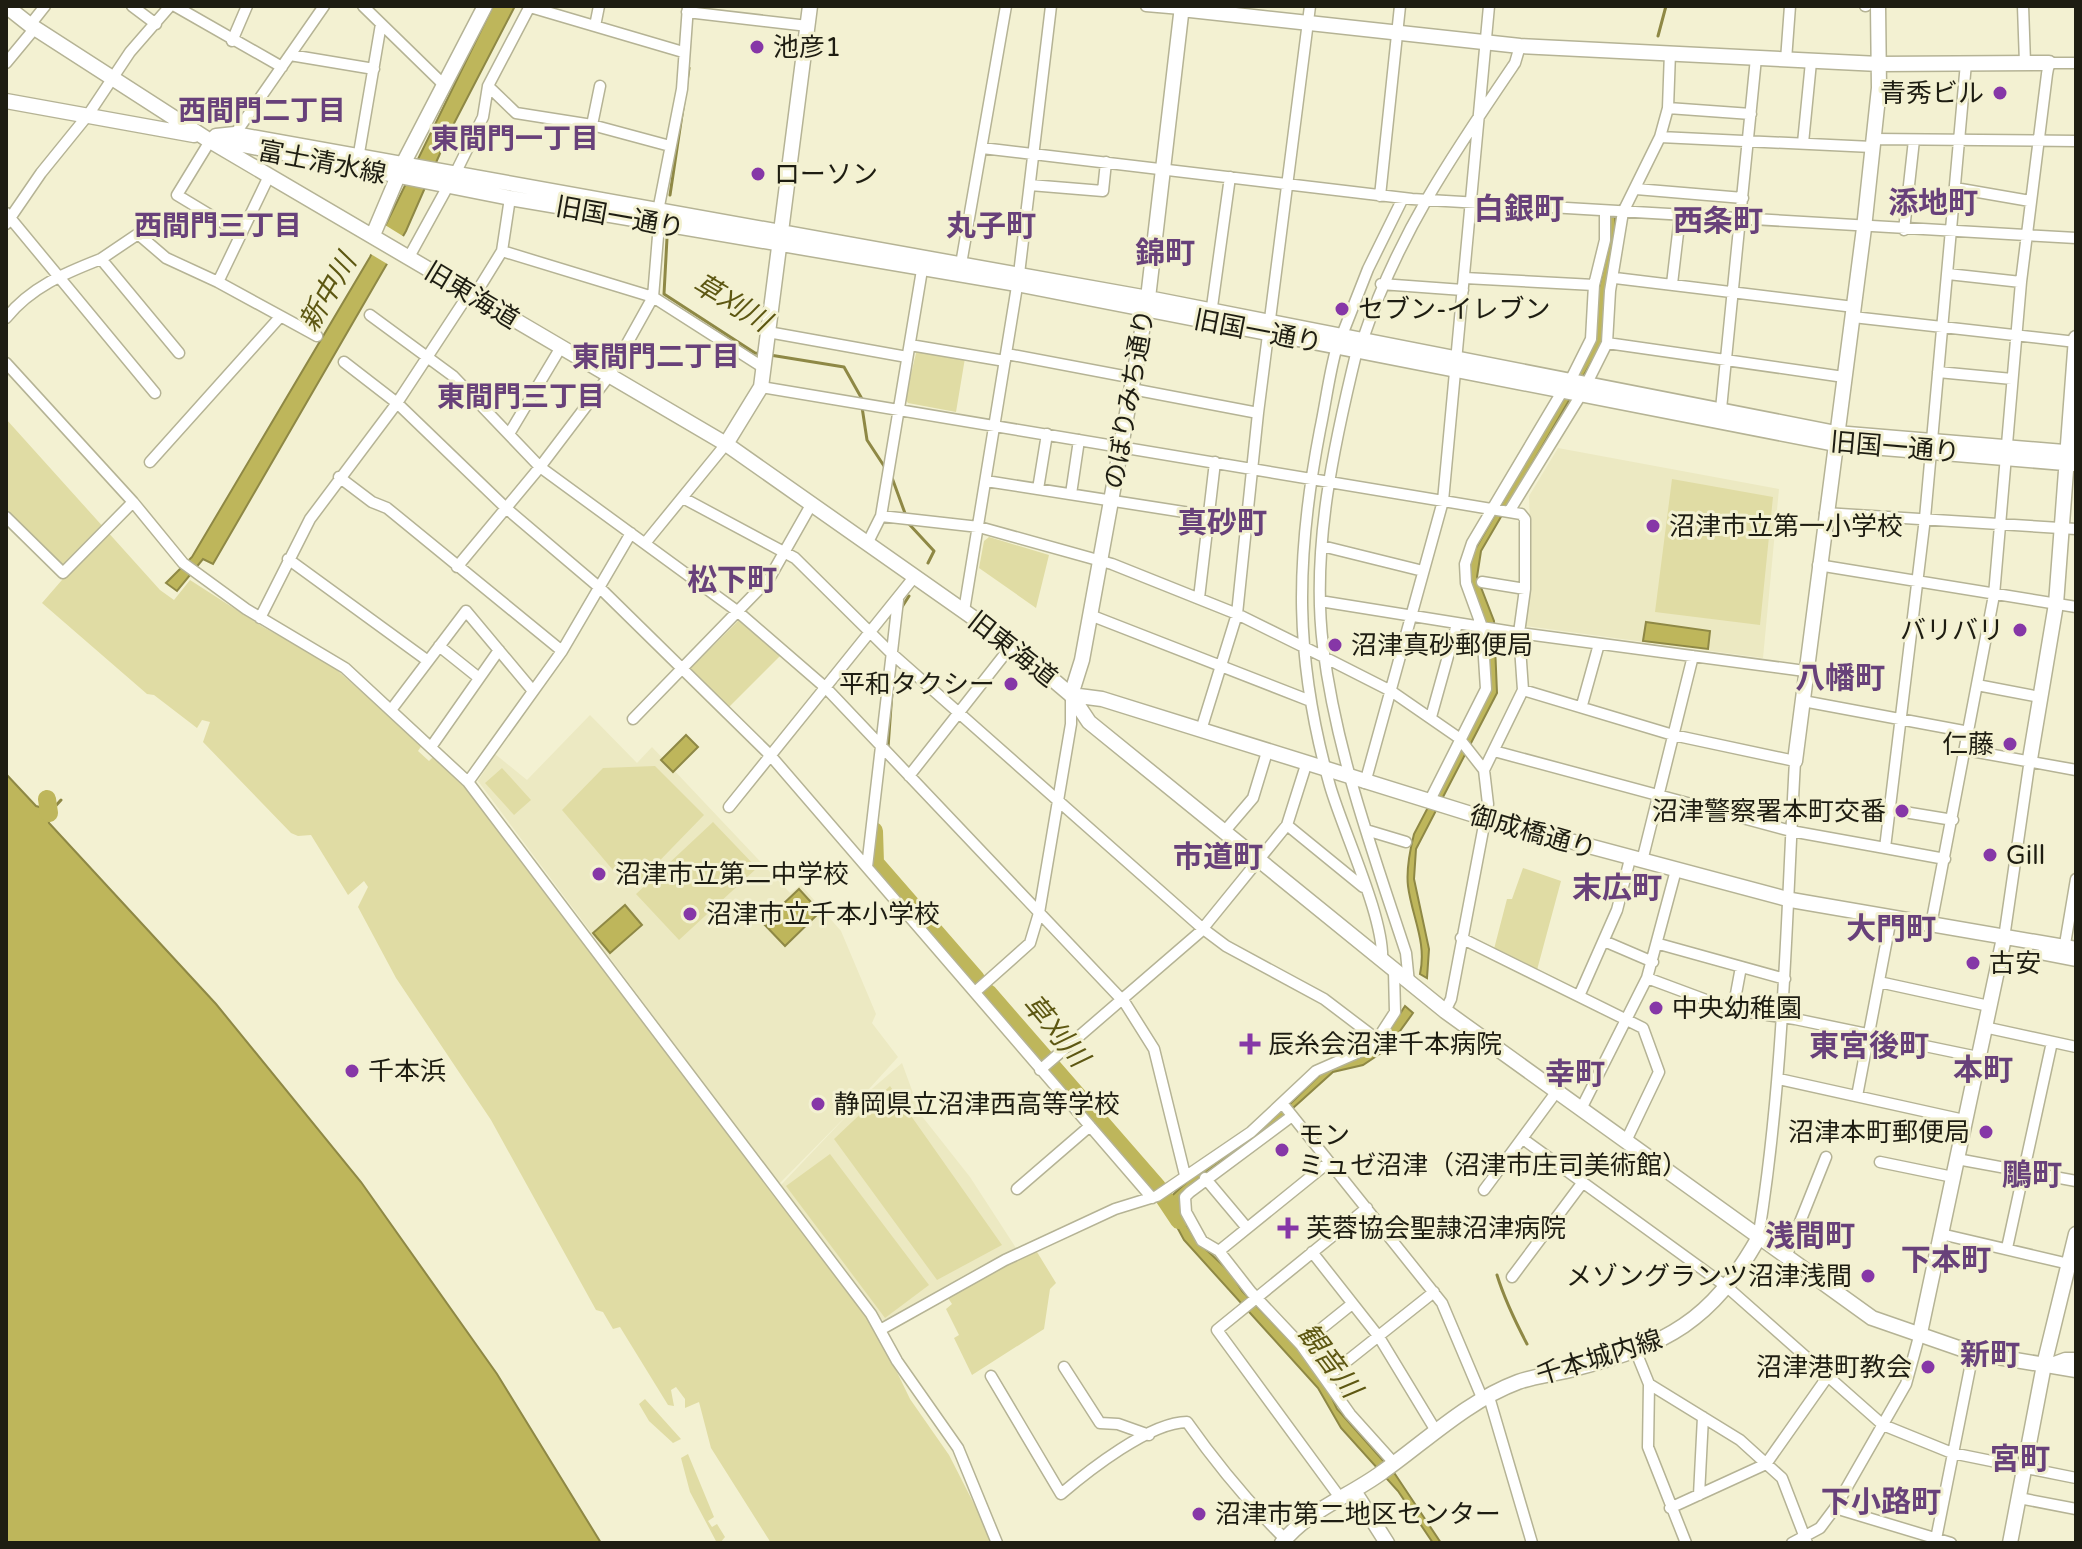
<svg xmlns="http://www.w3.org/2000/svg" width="2082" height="1549" font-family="'Varela Round','Noto Sans JP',sans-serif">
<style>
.built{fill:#ece9c2}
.green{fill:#e0dca4}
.water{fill:#beb65b;stroke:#8e8845;stroke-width:2}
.pier{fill:#f3f1d2}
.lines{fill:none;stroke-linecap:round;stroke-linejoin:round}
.stream{stroke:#8e8845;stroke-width:3}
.river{stroke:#beb65b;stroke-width:18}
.street-casing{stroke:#b5b395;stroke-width:13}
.secondary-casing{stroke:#b5b395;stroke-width:17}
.street{stroke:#fff;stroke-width:10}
.secondary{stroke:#fff;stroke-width:14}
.poi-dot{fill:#8637a7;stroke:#f3f1d2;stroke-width:3}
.labels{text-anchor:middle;stroke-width:6;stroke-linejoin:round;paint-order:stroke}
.poi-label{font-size:26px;fill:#1e1d12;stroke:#f3f1d2;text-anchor:start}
.street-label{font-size:26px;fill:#1e1d12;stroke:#f3f1d2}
.neighbourhood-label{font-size:28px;font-weight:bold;fill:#68417a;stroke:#f3f1d2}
.water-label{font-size:28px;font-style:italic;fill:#5d5712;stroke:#f3f1d2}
.quarter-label{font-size:30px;font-weight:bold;fill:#68417a;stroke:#f3f1d2}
</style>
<rect width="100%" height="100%" fill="#f3f1d2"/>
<path class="built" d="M1558 448 1779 489 1763 658 1526 626 1531 555 1529 496Z
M590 715 637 763 652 747 790 893 801 885 841 931 876 1014 872 1023 898 1057 859 1100 902 1063 921 1115 970 1177 1016 1248 888 1322 881 1319 781 1185 856 1106 779 1184 478 781 495 754 527 780Z"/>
<path class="green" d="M917 349 965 358 956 412 908 403 905 399Z
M6 419 160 590 174 600 190 580 263 627 329 663 422 745 418 751 429 761 434 756 460 781 878 1333 910 1399 949 1455 994 1543H771L711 1448 699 1402 685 1408V1399L676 1387 671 1390 674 1406 668 1405 620 1327 613 1329 603 1312 596 1310 491 1120 396 978 358 907 368 887 364 881 348 895 311 835 298 836 291 833 203 742 210 722 202 720 197 728 154 695 147 694 42 603 68 573 6 512Z
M1672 479 1773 497 1760 625 1655 612Z
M989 537 1049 555 1036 608 979 568 984 541Z
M739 620 781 655 728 708 690 669Z
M655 766 704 815 638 883H624L562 810 603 768Z
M502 768 531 800 514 815 485 783Z
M713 822 757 868 679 940 636 894Z
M1523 868 1561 881 1537 970 1494 949 1507 899H1512Z
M890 1086 1002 1245 937 1280 834 1139Z
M830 1154 929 1285 885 1318 786 1186Z
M1037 1252 1056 1283 1050 1289 1044 1329 972 1375 954 1338 959 1335 946 1309 952 1304 948 1298 1012 1261Z
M645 1399 681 1439 673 1443 649 1421 639 1404Z
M688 1454 714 1517 708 1521 712 1527 717 1524 725 1537 720 1543H717L690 1492 681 1458Z"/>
<path class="water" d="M493 6H515L449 133 406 231 213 564 203 559 177 591 166 583 192 557 370 257Z
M1608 217H1615L1616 230 1602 344 1481 551 1477 577 1494 621 1497 693 1416 849 1414 879 1429 949 1427 978 1420 974C1427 942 1412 917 1408 886 1406 869 1410 850 1414 834L1489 691 1468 580 1469 560 1581 366 1609 244Z
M1646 622 1710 631 1708 649 1643 641Z
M686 735 698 747 673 772 661 760Z
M6 774 36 806 47 809 49 823 216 1004 361 1182 497 1374 601 1543H6Z
M799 889 820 912 785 946 763 923Z
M625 905 642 925 610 953 593 933Z
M1405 1006 1413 1013 1387 1049 1363 1065 1333 1072 1282 1118 1205 1173 1180 1196 1184 1221 1196 1240 1231 1273 1242 1291 1299 1350 1325 1383 1337 1409 1395 1474 1441 1543H1433L1398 1491 1341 1428 1318 1388 1184 1240 1164 1203 1214 1157 1291 1103 1325 1070 1378 1048Z"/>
<path class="pier" d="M385 225 406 238 389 265 369 253Z"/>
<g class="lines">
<path class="stream" d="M1658 36 1666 6
M670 195 689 68
M667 238 664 294 755 353 762 354
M770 355 844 367 862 399
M862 407 867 440 886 469
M891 475 906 516
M909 524 934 551 928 563
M900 610 909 596
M888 748 892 692
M49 813 61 800
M1497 1275C1505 1301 1515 1321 1527 1344"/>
<path class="river" d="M47 799 49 813
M874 831 875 863 976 979
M988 993 1157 1187 1179 1220"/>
<defs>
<path id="street" d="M132 6 156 24
M175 6 282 67
M363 6 444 85
M1146 6 1181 9
M1865 6H1866
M2023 6 2025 63
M530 7 683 52
M687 12 808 26
M30 25 45 6
M595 26 599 6
M232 41 247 6
M290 55 374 69
M1786 60 1790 6
M6 63 35 28
M488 86 516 113 592 125 670 146
M1668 108 1751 114
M592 125 600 86
M235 134 324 6
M1660 137 1872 147
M1873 139 2076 141
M210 141 177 195 240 233
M1803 143 1811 62
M982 148 1412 199 2076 238
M358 159 381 24
M455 174 483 117 488 86 530 6
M1030 185 1103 191 1106 162
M1955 188 2030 201
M1636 189 1743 198
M1380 196 1400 6
M658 211 682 89 688 6
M6 213 155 393
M6 224 41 173 88 115 130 52 170 6
M1904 230 1914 140
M502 251 653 297 764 368
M409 257 448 186
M101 259 138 234 166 258 218 282 317 336
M961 264 1006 6
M1948 274 2021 282
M1465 278 1594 285
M1615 278 1854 307
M218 282 269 176
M1381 284 1463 290
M1672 284 1680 216
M473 298 502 251 510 198
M1211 314 1230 177
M370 315 453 376 540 467 737 611 826 688 1125 1003 1154 1049 1185 1175
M1853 317 2076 342
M6 318C31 287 65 273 101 259L179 353
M768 332 907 357
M1342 335 1368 269 1403 198
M1363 339C1398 234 1453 154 1515 63L1520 46
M1607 343 1844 377
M910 345 1005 361
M1337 346C1329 374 1326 402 1320 430 1295 560 1294 658 1330 786 1343 831 1385 919 1382 961
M1357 350C1334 444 1311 549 1323 646 1336 752 1373 852 1406 953L1409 983
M1007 354 1134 378
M344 362 397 403 507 509 600 588 770 755 1152 1198
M6 363 133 502 183 563 246 609 345 668 468 782 871 1314 897 1361 958 1448 997 1543
M1938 372 2012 379
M1571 379 1591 339 1594 285 1605 240V211
M1587 383 1607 343 1610 291 1623 212 1660 137 1668 108 1670 52
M761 387 1521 514 1525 519V589L1519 633 1523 690 1484 770
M1132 389 1258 413
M1721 409 1756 58
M509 434 561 347
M150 462 280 317
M339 477 372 502 387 508 562 651
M986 481 1248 522
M1038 489 1047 434
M1071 494 1079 440
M683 498 795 558 890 652 1202 928 1226 946 1324 999 1378 1040
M1510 510 1582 393
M1825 513 2076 529
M881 516 979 527 1112 564 1237 614 1324 657 1391 691 1459 738 1484 770 1488 804 1451 999 1445 1011
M6 517 63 573 133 502
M646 542 726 444
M868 542 881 516 922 270
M1322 546 1423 571
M288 559 428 661
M1818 565 2076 607
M457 567 540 467 609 376 653 297 659 224
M1482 582 1525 589
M1199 598 1215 462
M1320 601 1519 633 1805 671
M964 611 1019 274 1051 6
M1090 615 1308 700
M260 618 310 519 397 403 468 295
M439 646 479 678
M1977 685 2040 697
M1523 690 1673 735 1795 761C1786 921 1784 1081 1758 1239
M1803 701 1969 732
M1582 705 1599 644
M391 710 466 611 533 691
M1431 717 1457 624
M633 719 769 579 811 505
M1201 730 1237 614 1258 413 1310 6
M431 747 499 650
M1966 750 2076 770
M1494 751 1791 831 1885 848 1925 518 1966 63
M909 776 1012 645
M468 782 562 651 631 533
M1365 783 1443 501 1489 6
M1429 802 1486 689 1482 627 1466 583 1465 564 1472 543 1563 390
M729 807 915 576
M1892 810 1953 820
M1287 825 1363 887
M1366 830 1406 842
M1224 832 1253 798 1267 752
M1885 848 1945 859
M1642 861 1693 656
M867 867 898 600
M1931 925 1994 595 2021 282 2047 74 2049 63H2076
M1461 938 1643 1028 1659 1072 1626 1141
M2004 938 2030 759
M1604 941 1653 962
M1659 944 1785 979
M2064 950 2076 879
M1647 978 1733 1010 1795 1019 1978 1057
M1879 982 1989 1006
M975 992 1030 943 1039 913 1071 724V695
M1579 996 1617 910 1630 859
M1733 1010 1741 967
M1984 1027 2076 1047
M1040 1070 1200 932 1287 825 1306 765
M1779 1079 1964 1120
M1857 1096 1891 918
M1282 1103 1442 1303 1483 1400
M1581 1109 1647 978 1676 870
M1292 1116 1190 1192 1185 1197 1186 1212 1202 1241 1219 1251 1251 1292 1301 1345 1350 1414 1394 1463
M1523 1139 1727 1287 1883 1425 1952 1453 2076 1478
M1957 1159 2076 1181
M1880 1162 1953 1177
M1205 1178 1247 1228
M1017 1189 1090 1126
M1484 1190 1557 1091
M1941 1234 2069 1264
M2007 1248 2052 1042
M1219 1251 1329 1162
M1312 1252 1379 1337 1436 1431
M1786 1257 1826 1157
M1512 1277 1583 1182
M880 1330 1005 1260 1115 1209 1157 1196 1251 1132 1316 1071 1373 1046 1395 1012 1394 971
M1301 1345 1352 1304
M1636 1352 1649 1384 1648 1447 1686 1543
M2046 1365 2065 1358H2076
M1064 1367 1100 1423 1118 1424 1149 1435
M991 1376 1061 1494C1088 1471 1150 1422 1187 1422 1218 1466 1247 1501 1285 1539
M1327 1377 1434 1292
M1649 1384 1740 1440 1782 1478 1807 1543
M1489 1397 1532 1543
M1699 1495 1703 1417
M2019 1498 2076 1509
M1341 1499 1217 1330 1367 1208
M1670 1508 1766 1464 1828 1376
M1835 1508 1951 1543
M1936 1539 1973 1353
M1792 1543 1820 1528 1835 1508 1906 1384 1920 1333"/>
<path id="secondary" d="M6 6 30 25 210 141 726 444 1012 645 1071 695 1089 722 1445 1011 1872 1318 1973 1353 2076 1370
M1182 6 1148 298 1082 660 1071 695 1102 699 1484 818 1791 900 2076 949
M1181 9 1520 46 1879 64 2049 63
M6 101 194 135
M216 136 235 134 1148 298 1836 433 2076 453
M218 140 510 198 1017 284 1835 444 2076 464
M373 235 403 164 485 6
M726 444 761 387 810 6
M2030 759 2056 604 2076 338
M1795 761 1864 228 1879 88 1878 6
M2045 953 2076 959
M1920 1333 2004 938
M1354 1491 1387 1543
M1282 1543C1307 1511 1348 1497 1381 1473 1425 1442 1467 1401 1518 1382 1537 1375 1557 1374 1577 1368 1667 1345 1711 1321 1758 1239
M2010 1543 2044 1365 2076 1234"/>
</defs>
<use href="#street" class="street-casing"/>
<use href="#secondary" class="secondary-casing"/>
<use href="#street" class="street"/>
<use href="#secondary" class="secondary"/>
</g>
<g class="poi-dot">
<circle cx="757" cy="47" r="8"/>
<circle cx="2000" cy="93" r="8"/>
<circle cx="758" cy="174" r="8"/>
<circle cx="1342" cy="309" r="8"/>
<circle cx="1653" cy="526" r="8"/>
<circle cx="2020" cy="630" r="8"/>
<circle cx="1335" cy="645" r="8"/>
<circle cx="1011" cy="684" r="8"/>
<circle cx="2010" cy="744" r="8"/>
<circle cx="1902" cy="811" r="8"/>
<circle cx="1990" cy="855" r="8"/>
<circle cx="599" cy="874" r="8"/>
<circle cx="690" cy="914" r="8"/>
<circle cx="1973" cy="963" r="8"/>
<circle cx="1656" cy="1008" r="8"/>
<path d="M1246 1032h8v8h8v8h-8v8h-8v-8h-8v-8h8z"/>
<circle cx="352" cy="1071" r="8"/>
<circle cx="818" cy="1104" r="8"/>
<circle cx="1986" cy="1132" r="8"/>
<circle cx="1282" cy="1150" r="8"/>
<path d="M1284 1216h8v8h8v8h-8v8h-8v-8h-8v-8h8z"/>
<circle cx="1868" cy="1276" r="8"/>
<circle cx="1928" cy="1367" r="8"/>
<circle cx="1199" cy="1514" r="8"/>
</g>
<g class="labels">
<g class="poi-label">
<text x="773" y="56">池彦1</text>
<text x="1984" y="102" text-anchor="end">青秀ビル</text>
<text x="774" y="183">ローソン</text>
<text x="1358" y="318">セブン-イレブン</text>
<text x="1669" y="535">沼津市立第一小学校</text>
<text x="2004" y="639" text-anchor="end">バリバリ</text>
<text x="1351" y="654">沼津真砂郵便局</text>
<text x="995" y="693" text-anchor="end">平和タクシー</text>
<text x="1994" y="753" text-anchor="end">仁藤</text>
<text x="1886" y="820" text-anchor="end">沼津警察署本町交番</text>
<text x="2006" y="864">Gill</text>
<text x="615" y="883">沼津市立第二中学校</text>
<text x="706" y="923">沼津市立千本小学校</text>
<text x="1989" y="972">古安</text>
<text x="1672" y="1017">中央幼稚園</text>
<text x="1268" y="1053">辰糸会沼津千本病院</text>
<text x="368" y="1080">千本浜</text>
<text x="834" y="1113">静岡県立沼津西高等学校</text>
<text x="1970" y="1141" text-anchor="end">沼津本町郵便局</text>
<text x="1298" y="1144">モン<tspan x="1298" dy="30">ミュゼ沼津（沼津市庄司美術館）</tspan></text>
<text x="1306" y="1237">芙蓉協会聖隷沼津病院</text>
<text x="1852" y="1285" text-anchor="end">メゾングランツ沼津浅間</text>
<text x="1912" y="1376" text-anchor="end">沼津港町教会</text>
<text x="1215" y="1523">沼津市第二地区センター</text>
</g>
<g class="street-label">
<text transform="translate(322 162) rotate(11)" y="9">富士清水線</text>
<text transform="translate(620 217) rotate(10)" y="9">旧国一通り</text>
<text transform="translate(472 295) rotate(31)" y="9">旧東海道</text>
<text transform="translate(1258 331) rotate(11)" y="9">旧国一通り</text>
<text transform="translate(1129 399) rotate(-80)" y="9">のぼりみち通り</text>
<text transform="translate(1895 447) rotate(5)" y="9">旧国一通り</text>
<text transform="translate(1013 649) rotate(38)" y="9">旧東海道</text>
<text transform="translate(1533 832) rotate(16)" y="9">御成橋通り</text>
<text transform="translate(1599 1357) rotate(-17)" y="9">千本城内線</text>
</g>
<g class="neighbourhood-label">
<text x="262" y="120">西間門二丁目</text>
<text x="515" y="148">東間門一丁目</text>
<text x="218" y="235">西間門三丁目</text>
<text x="656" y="366">東間門二丁目</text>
<text x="521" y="406">東間門三丁目</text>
</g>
<g class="water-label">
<text transform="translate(327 292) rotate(-60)" y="10">新中川</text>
<text transform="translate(732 302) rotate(31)" y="10">草刈川</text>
<text transform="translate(1056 1030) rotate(50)" y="10">草刈川</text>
<text transform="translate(1330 1360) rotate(53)" y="10">観音川</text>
</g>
<g class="quarter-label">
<text x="1933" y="213">添地町</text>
<text x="1519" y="219">白銀町</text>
<text x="1718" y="231">西条町</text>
<text x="991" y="236">丸子町</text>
<text x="1165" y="263">錦町</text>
<text x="1222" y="533">真砂町</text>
<text x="732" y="590">松下町</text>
<text x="1840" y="688">八幡町</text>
<text x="1218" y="867">市道町</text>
<text x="1617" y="898">末広町</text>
<text x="1891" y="939">大門町</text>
<text x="1869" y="1056">東宮後町</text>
<text x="1983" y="1080">本町</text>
<text x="1575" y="1084">幸町</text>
<text x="2032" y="1185">鵰町</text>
<text x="1810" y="1246">浅間町</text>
<text x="1946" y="1270">下本町</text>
<text x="1990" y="1365">新町</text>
<text x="2020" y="1469">宮町</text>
<text x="1881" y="1512">下小路町</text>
</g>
</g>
<rect width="2082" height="1549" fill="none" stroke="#1e1d12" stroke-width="16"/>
</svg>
